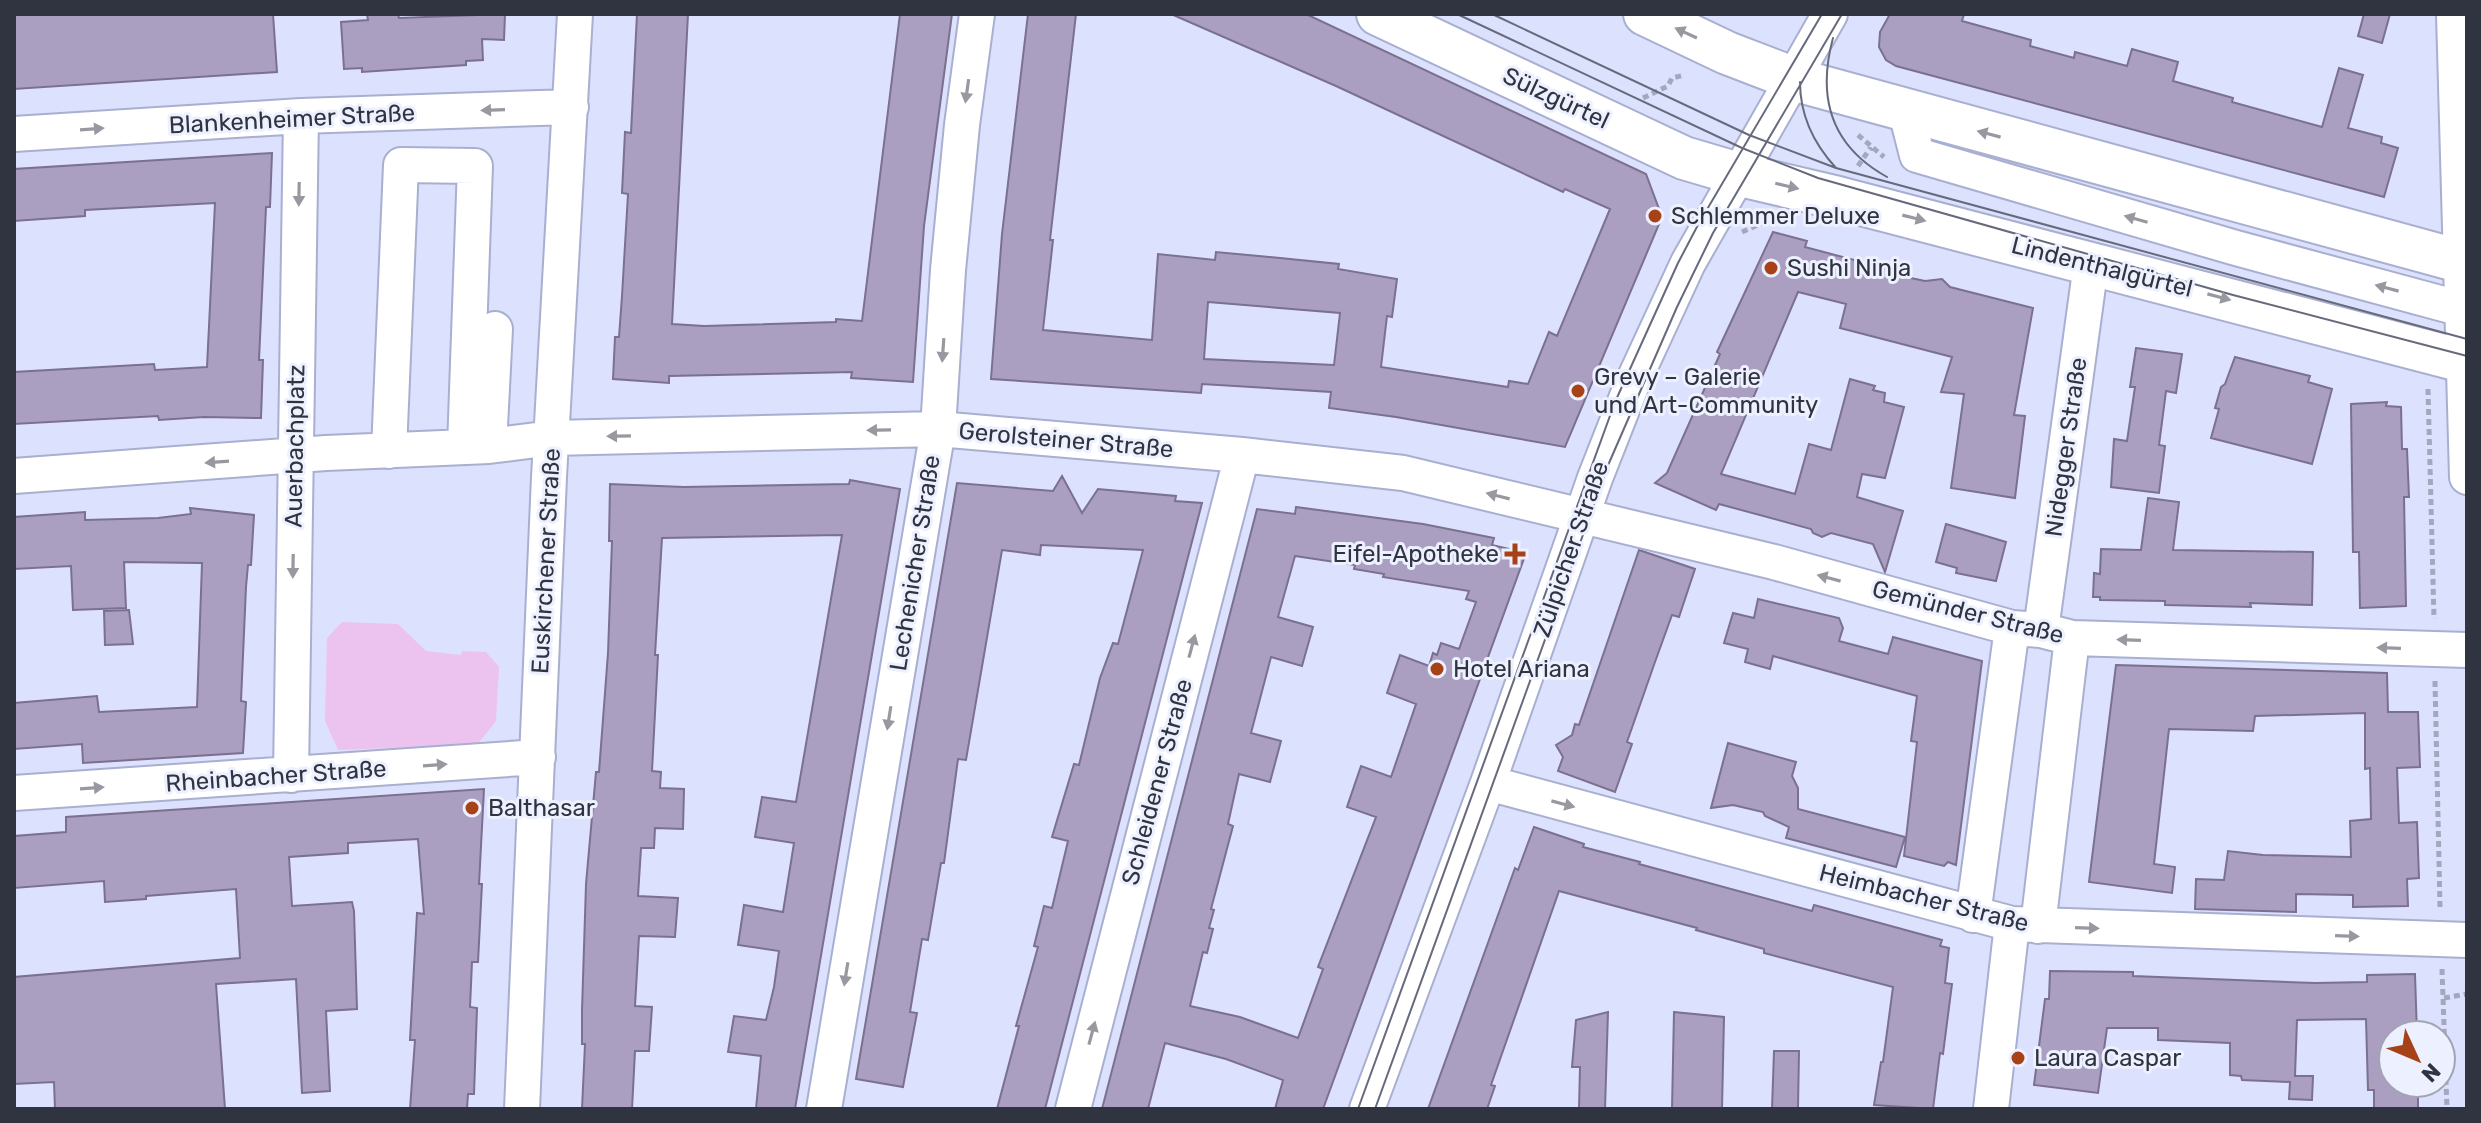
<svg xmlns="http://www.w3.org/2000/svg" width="2481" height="1123" font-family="Rubik,sans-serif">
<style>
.green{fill:#ecc3ee}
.building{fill:#aa9fc0;stroke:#7b708f;stroke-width:2;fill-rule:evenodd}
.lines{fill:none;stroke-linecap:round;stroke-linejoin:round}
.minor-casing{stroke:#a8afd0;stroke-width:38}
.major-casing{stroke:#a8afd0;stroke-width:46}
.path{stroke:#a3a8bf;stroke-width:5;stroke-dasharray:6 4;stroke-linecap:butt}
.minor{stroke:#fff;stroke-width:34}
.major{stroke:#fff;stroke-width:42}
.tram{stroke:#666a7c;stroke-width:2}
.oneway{fill:#9899a0}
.poi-dot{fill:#a74117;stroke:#edf0fe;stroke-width:3}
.labels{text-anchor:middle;stroke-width:6;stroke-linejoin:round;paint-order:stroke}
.street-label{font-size:24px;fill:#303340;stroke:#edf0fe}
.poi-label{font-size:24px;fill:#303340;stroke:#edf0fe;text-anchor:start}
</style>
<rect width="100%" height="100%" fill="#dce2fe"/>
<path class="green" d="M342 622 398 624 426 651 461 655 462 651 486 652 499 667 496 721 477 745 338 750 325 721 327 638Z"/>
<path class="building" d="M14 14H273L277 72 14 89Z
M367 14H398L399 18 505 14 504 40 482 39 483 60 466 61V65L362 72V68L344 69 341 22 368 20Z
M637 14H688L672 324 704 326 836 322V319L862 321 900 14H952L924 226 913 382 851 378 852 372 669 376V383L613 379 615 337H619L622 296 628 194 622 193 625 132 631 133Z
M1028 14H1076L1050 240H1053L1043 330 1152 340 1158 254 1215 260 1216 252 1280 258 1339 264 1338 269 1397 279 1392 317 1387 316 1381 367 1508 387 1509 381 1528 384 1549 332 1557 336 1610 209 1565 189 1563 192 1336 86 1171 14H1306L1646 174 1662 217 1565 447 1396 417 1329 408 1331 392 1202 384 1201 393 991 379 1002 234ZM1208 302 1340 313 1334 365 1204 359Z
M1890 14H1964L1962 21 2031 40 2030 46 2074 58 2075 52 2127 66 2132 49 2178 62 2173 81 2233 98 2232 102 2322 127 2339 68 2363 75 2348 128 2382 137 2381 143 2398 148 2384 197 1896 66 1886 60 1879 47 1880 32Z
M2364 14H2390L2382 43 2358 36Z
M272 153 270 207H266L265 229 259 360H263L261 418 204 417 159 420 158 416 14 424V372L154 364 155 370 207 367 215 203 85 210V216L14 221V169Z
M1773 232 1807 241 1805 247 1888 269 1887 273 1925 281 1942 279 1950 287 2033 308 2014 415 2025 416 2015 498 1951 488 1964 394 1941 392 1952 357 1840 328 1846 304 1798 292 1721 474 1795 494 1809 444 1831 450 1850 379 1875 386 1873 390 1885 393 1884 402 1904 407 1885 478 1862 474 1857 497 1903 511 1885 572 1873 544 1831 533 1822 537 1813 533 1811 529 1719 504 1716 510 1655 483 1667 473 1720 354 1717 352Z
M2136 348 2182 354 2176 393 2166 391 2159 445 2165 446 2159 493 2111 487 2114 439 2127 441 2135 387H2130Z
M2235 357 2310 376 2308 382 2332 389 2312 464 2211 438 2219 409 2215 408 2221 387 2225 384Z
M2387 402 2386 406 2401 407 2402 449H2407L2409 497H2404L2406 606 2360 608 2359 552H2353L2351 404Z
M1062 476 1082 513 1098 489 1176 496 1175 501 1202 503 1045 1109H997L1019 1026H1016L1038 947 1034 946 1044 906 1052 908 1068 841 1052 837 1074 764 1079 765 1100 678 1113 643 1118 644 1143 550 1041 545 1040 555 1002 550 966 760 958 759 944 863H941L928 940 922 939 910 1012 917 1013 903 1087 856 1079 957 483 1053 491Z
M850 480 900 489 795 1109H756L761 1056 728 1052 734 1016 766 1020 774 987 779 951 738 945 744 905 783 912 794 843 755 837 762 797 796 802 842 535 662 538 655 655H658L652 771 661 772 660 788 684 789 683 829 655 828 654 848H641L638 896 678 898 675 937 639 936 635 1006 652 1007 649 1051H635L632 1109H582L585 1044H582V1010L586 884 596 772H599L608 653 612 541H609L610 484 684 487 849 484Z
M2148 498 2179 502 2173 550 2313 552 2312 605 2250 603 2251 607 2165 605V601L2100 600V597H2093L2094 573 2100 574 2101 549 2141 550Z
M1296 507 1423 524 1494 538 1492 545 1526 553 1323 1109H1275L1283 1080 1226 1059 1165 1043 1148 1109H1102L1257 509 1295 514ZM1295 556 1355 565 1354 569 1384 574 1383 577 1469 591 1466 599 1476 602 1459 649 1441 643 1437 655 1433 653 1429 666 1400 655 1387 693 1416 704 1391 777 1361 766 1347 807 1376 817 1318 967 1323 969 1298 1038 1240 1017 1190 1006 1203 952 1207 953 1213 929 1209 928 1214 910 1211 909 1233 826 1228 824 1239 774 1270 782 1281 741 1251 733 1271 657 1302 666 1313 627 1278 617Z
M190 508 254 515 251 565H248L246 587 241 701 246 702 243 753 83 763 82 744 14 749V703L97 696 99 712 197 707 202 563 124 562 126 608 73 610 71 566 14 569V517L85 512V520L158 518 191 514Z
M1946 524 2006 542 1996 581 1956 573 1957 568 1936 562Z
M1639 550 1695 569 1679 617 1672 615 1655 662 1627 742 1632 744 1615 792 1558 771 1563 757 1556 745 1572 735 1575 724 1579 725Z
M1758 599 1839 618 1843 628 1839 641 1888 654 1893 637 1982 661 1956 865 1948 862 1944 866 1904 856 1917 742 1911 741 1917 696 1773 656 1770 669 1745 662 1748 649 1724 643 1733 613 1754 618Z
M129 610 133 644 105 645 104 611Z
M2116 665 2387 673 2388 712H2418L2420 767 2397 768 2399 823 2417 822 2419 878 2407 879 2408 906 2353 907V895L2296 894V912L2195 909 2196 879 2224 880 2228 851 2263 855 2351 857 2350 821 2371 819 2370 768 2365 769V713L2255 716 2253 731 2169 729 2154 864 2175 867 2172 893 2089 882Z
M1728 743 1796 762 1792 776 1798 788V809L1905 837 1896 867 1786 838 1789 827 1765 816 1763 812 1733 805 1711 808Z
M484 789 479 884H482L478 962H472L470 1007 477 1008 474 1094H468L467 1109H410L415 1040H410L417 913 424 914 418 839 348 843V853L289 857 292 906 352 902 354 911 357 1009 326 1011 330 1091 302 1093 296 979 216 984 225 1109H55L54 1082 14 1084V977L240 958 236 889 146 896V899L105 902 104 881 14 888V836L66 832V817Z
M1534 827 1584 844 1583 847 1640 862 1639 864 1812 911 1814 905 1942 940 1940 946 1949 948 1945 983 1952 984 1943 1054 1940 1053 1933 1109 1874 1105 1881 1062H1883L1893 987 1764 953V949L1696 930 1697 928 1559 891 1491 1085 1495 1086 1487 1109H1428L1515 868 1518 870Z
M2050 971 2133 972V976L2315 983 2367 982V975L2415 974 2417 1035H2393V1083H2418V1109H2374V1090H2368L2366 1019 2297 1020 2295 1076H2313L2312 1100 2289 1099 2290 1082 2242 1080 2241 1076 2230 1075V1043L2158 1040V1028H2107L2098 1093 2034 1085 2045 999H2049Z
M1608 1012 1605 1109H1579L1580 1067H1572L1576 1020Z
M1674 1012 1724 1017 1722 1109H1672Z
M1774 1051H1799L1798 1109H1772Z"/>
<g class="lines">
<defs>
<path id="minor" d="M2454 14 2467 477
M1906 112 1917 155 2236 248 2462 309
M14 134 301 116 571 107
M489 446 495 329
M389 451 401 165 475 166 465 447
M14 476 326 453 489 446 552 438 938 429 1242 455 1403 473 1774 562 2012 628 2041 630 2072 638 2467 650
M2041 630 2091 264
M291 775 301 116
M1488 783 2012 924 2467 940
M14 793 538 757
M1973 915 2012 628
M2038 926 2072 638
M522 1109 549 477 575 14
M824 1109 938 429 948 270 962 125 977 14
M1073 1109 1242 455
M1367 1109 1488 783 1595 478 1632 384 1688 263 1830 14
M1991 1109 2012 924"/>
<path id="major" d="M1378 14 1684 158 1745 176 1838 198 2467 362
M1645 14 1727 53 1800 81 2467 263"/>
</defs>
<use href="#minor" class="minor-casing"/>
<use href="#major" class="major-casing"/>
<path class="path" d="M1643 98 1668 86 1672 78 1685 75
M1858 135 1884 157
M1858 166 1871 147
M1742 232 1769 220
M2428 389 2434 619
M2435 681 2440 907
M2442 969 2447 1109
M2444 998 2467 994"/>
<use href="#minor" class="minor"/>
<use href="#major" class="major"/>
<path class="tram" d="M1457 14 1742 148 1818 178 2233 295 2467 356
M1492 14 1749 135 1836 168 2467 339
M1833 38C1817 97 1831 146 1887 177
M1800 82C1800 116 1813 143 1836 168
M1358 1109 1615 402 1678 263 1699 223 1822 14
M1375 1109 1609 463 1677 307 1713 233 1842 14"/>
</g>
<defs><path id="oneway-solid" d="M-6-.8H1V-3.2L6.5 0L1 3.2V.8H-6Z" transform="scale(2)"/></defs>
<g class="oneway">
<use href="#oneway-solid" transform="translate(1686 33) rotate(-155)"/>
<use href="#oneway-solid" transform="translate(967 91) rotate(98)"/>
<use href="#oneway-solid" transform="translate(493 110) rotate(178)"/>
<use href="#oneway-solid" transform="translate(92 129) rotate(-4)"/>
<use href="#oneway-solid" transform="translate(1989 134) rotate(-165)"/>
<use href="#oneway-solid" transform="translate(1787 186) rotate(13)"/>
<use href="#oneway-solid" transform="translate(299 194) rotate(91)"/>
<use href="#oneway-solid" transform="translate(1914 218) rotate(14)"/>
<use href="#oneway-solid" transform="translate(2136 219) rotate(-164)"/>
<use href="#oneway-solid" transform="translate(2387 288) rotate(-165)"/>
<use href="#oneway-solid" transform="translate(2219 297) rotate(15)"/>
<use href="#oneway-solid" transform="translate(943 350) rotate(94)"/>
<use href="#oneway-solid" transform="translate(879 430) rotate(179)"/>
<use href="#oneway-solid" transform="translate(619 436) rotate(179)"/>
<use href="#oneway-solid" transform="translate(217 462) rotate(176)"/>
<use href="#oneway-solid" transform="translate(1498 496) rotate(-166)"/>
<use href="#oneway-solid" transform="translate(293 566) rotate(91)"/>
<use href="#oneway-solid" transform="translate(1829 578) rotate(-165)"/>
<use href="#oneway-solid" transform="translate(2129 640) rotate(-178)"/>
<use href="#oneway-solid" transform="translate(1192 646) rotate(-75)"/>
<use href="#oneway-solid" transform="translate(2389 648) rotate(-178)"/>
<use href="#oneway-solid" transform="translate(889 718) rotate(99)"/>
<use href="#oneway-solid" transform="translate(435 765) rotate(-4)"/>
<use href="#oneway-solid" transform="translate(92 788) rotate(-4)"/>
<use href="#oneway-solid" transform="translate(1563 804) rotate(15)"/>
<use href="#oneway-solid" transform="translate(2087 928) rotate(2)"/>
<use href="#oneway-solid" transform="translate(2347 936) rotate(2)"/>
<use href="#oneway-solid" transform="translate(846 974) rotate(99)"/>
<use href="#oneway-solid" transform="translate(1092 1033) rotate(-75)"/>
</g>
<g class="poi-dot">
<circle cx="1655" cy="216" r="8"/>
<circle cx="1771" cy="268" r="8"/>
<circle cx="1578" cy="391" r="8"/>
<path d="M1511 542h8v8h8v8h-8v8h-8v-8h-8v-8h8z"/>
<circle cx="1437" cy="669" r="8"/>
<circle cx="472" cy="808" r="8"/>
<circle cx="2018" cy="1058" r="8"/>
</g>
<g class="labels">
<g class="street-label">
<text transform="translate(1556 98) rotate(25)" y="8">Sülzgürtel</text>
<text transform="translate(292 119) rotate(-3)" y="8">Blankenheimer Straße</text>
<text transform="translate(2102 267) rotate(14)" y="8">Lindenthalgürtel</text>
<text transform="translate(1066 440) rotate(5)" y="8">Gerolsteiner Straße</text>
<text transform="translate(295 446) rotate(-89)" y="8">Auerbachplatz</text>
<text transform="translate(2066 447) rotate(-82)" y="8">Nidegger Straße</text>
<text transform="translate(1571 549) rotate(-71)" y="8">Zülpicher Straße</text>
<text transform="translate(546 561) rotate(-87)" y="8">Euskirchener Straße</text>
<text transform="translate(915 563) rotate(-81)" y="8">Lechenicher Straße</text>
<text transform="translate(1968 612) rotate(14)" y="8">Gemünder Straße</text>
<text transform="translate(276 776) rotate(-4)" y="8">Rheinbacher Straße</text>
<text transform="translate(1157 782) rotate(-75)" y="8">Schleidener Straße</text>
<text transform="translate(1924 898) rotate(14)" y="8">Heimbacher Straße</text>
</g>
<g class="poi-label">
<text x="1671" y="224">Schlemmer Deluxe</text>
<text x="1787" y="276">Sushi Ninja</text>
<text x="1594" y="385">Grevy – Galerie<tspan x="1594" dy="28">und Art-Community</tspan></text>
<text x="1499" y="562" text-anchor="end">Eifel-Apotheke</text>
<text x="1453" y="677">Hotel Ariana</text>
<text x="488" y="816">Balthasar</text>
<text x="2034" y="1066">Laura Caspar</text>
</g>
</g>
<rect width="2481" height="1123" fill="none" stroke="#303340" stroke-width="32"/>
<g transform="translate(2417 1059) rotate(134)"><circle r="38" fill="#edf0fe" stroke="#a1a4b2" stroke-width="2"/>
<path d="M0-6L14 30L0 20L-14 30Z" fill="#a74117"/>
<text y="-12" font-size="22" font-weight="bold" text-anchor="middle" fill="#303340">N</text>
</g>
</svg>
